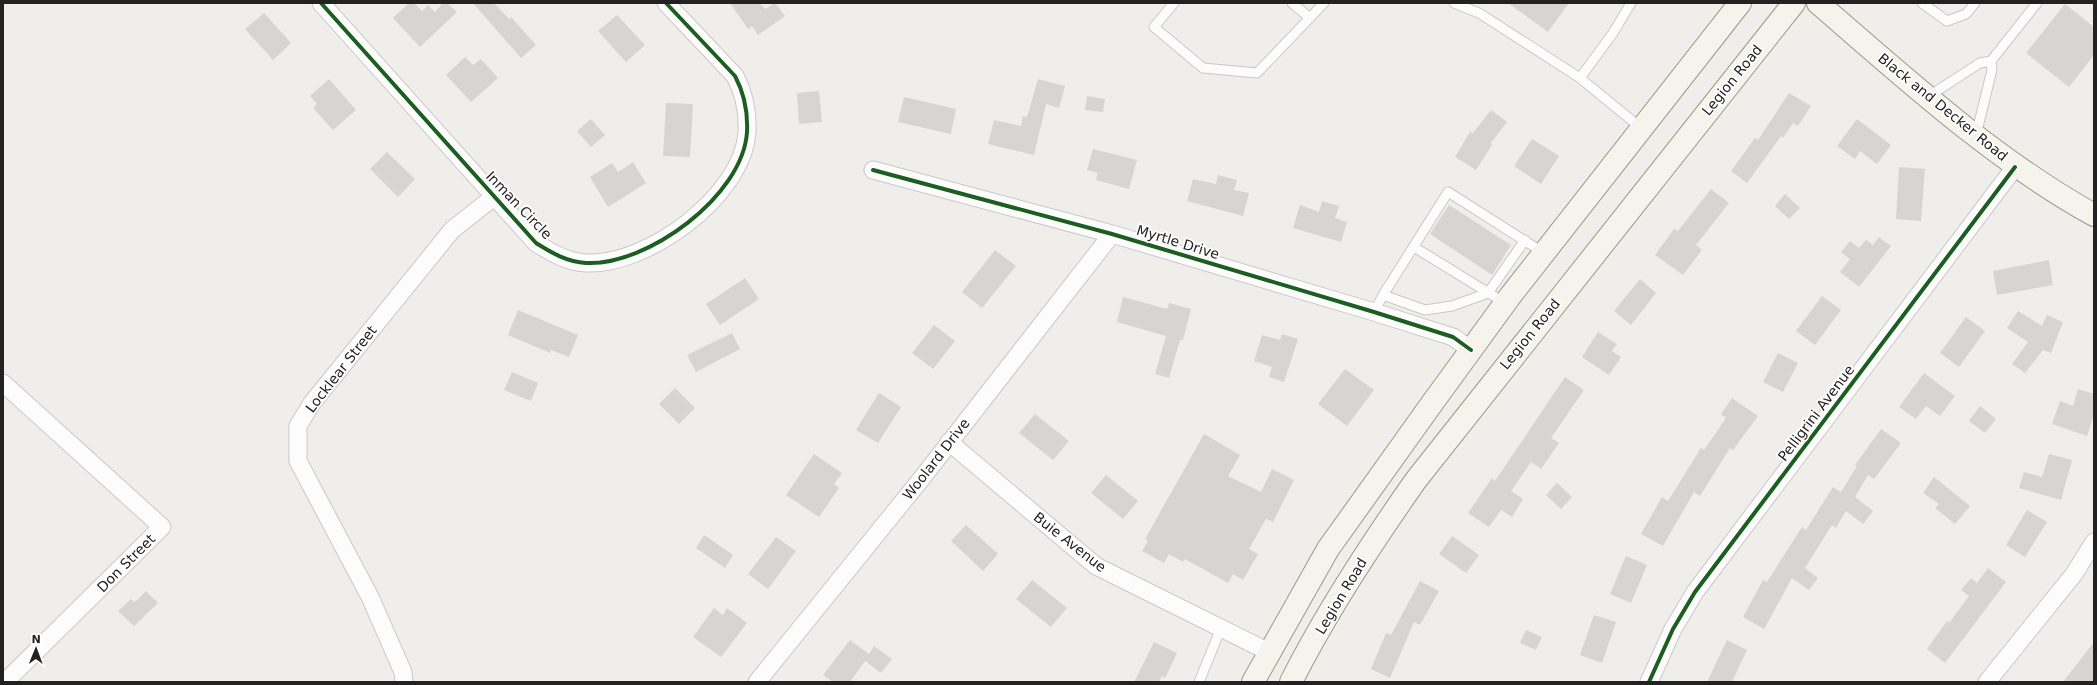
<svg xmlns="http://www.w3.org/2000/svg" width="2097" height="685" font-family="'DejaVu Sans',sans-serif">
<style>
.building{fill:#d7d4d2}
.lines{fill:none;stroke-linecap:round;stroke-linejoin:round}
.lane-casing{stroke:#c9c8c7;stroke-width:11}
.street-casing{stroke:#c9c8c7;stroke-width:19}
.secondary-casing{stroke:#999a82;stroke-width:24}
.lane{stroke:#fdfcfc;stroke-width:9}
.street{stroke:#fdfcfc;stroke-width:17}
.secondary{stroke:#f4f4ed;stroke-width:22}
.cycleway-casing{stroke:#fff;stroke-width:6}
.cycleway{stroke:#1b5e20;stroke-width:4}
.labels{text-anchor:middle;stroke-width:3.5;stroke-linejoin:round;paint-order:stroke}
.street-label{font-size:14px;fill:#222;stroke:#fff}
</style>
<rect width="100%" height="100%" fill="#f0eeeb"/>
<path class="building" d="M409 3H414L422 11 428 5 435 12 443 3H447L457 12 420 47 393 18Z
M473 3H494L509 19 511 17 536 45 521 58Z
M730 3H760L765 9 775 3 785 16 758 35 752 26 748 29Z
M1508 3H1569L1548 32Z
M2065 4 2094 27V55L2069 87 2026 53Z
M264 13 291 43 273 60 245 29Z
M617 15 645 45 626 62 598 31Z
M465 57 473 65 481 59 498 78 471 102 446 75Z
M329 79 356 110 333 130 313 108 317 104 310 96Z
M1038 79 1065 86 1059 108 1046 104 1034 155 988 144 994 120 1021 126 1023 116 1027 117Z
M819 91 822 122 799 124 797 93Z
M1789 93 1811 106 1798 126 1793 123 1783 138 1781 136 1747 183 1731 171 1755 138 1758 140Z
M1087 96 1105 99 1103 112 1085 110Z
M904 97 956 109 951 134 898 122Z
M666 103 693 104 690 157 663 156Z
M1491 110 1507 122 1490 144 1492 145 1476 170 1455 157 1470 132 1473 133Z
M591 119 605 135 591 147 577 131Z
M1857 119 1891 145 1877 164 1860 151 1855 159 1837 146Z
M1532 139 1559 156 1541 184 1514 166Z
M1093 149 1137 160 1129 189 1096 180 1098 173 1087 170Z
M387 152 415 179 398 197 370 169Z
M633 162 646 183 608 207 590 177 612 163 618 172Z
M1899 167 1925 169 1921 221 1896 219Z
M1218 175 1237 180 1234 190 1249 193 1243 216 1187 201 1193 179 1216 184Z
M1711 189 1729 203 1696 245 1702 250 1683 275 1655 255 1674 229 1678 231Z
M1785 194 1800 208 1789 219 1775 206Z
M1322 201 1339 206 1335 218 1347 222 1341 242 1293 228 1300 205 1319 212Z
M1449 205 1511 245 1492 275 1430 234Z
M1879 237 1891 246 1859 287 1840 272 1850 259 1841 252 1850 241 1859 248 1866 240 1873 245Z
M995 250 1016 266 982 308 962 292Z
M2049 260 2053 285 1997 295 1993 271Z
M745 278 759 299 720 325 706 304Z
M1640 279 1656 293 1631 325 1614 311Z
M1822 296 1841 310 1815 345 1796 331Z
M1123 297 1167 309 1169 303 1191 309 1183 340H1180L1169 378 1155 374 1166 336 1117 322Z
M518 310 578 335 569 357 551 350 550 353 508 335Z
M2018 311 2042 326 2047 315 2063 322 2051 353 2043 350 2025 373 2012 364 2028 342 2007 328Z
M1966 317 1985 331 1959 367 1940 353Z
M934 325 955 341 933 369 912 353Z
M1598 332 1617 344 1612 351 1621 357 1609 375 1582 357Z
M732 333 740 349 696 372 687 355Z
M1282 334 1298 339 1284 382 1269 377 1272 367 1254 361 1262 335 1280 340Z
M1778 353 1798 363 1783 392 1763 382Z
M1345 369 1374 390 1347 426 1318 404Z
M512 372 538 383 531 401 504 390Z
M1924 373 1955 396 1940 416 1926 406 1916 419 1899 407Z
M1565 377 1584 390 1551 438 1559 443 1541 469 1531 462 1511 491 1523 499 1512 517 1501 510 1489 527 1468 513 1492 478 1495 481Z
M675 388 695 408 679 424 659 404Z
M2078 389 2094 394V414L2087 436 2052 424 2060 401 2073 406Z
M879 393 901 407 878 443 856 430Z
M1732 398 1758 416 1733 450 1730 448 1700 496 1694 492 1663 546 1641 534 1662 497 1668 501 1701 448 1704 450 1726 418 1721 414Z
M1980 406 1996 419 1985 433 1969 421Z
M1035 414 1069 441 1053 460 1019 433Z
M1881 429 1901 443 1874 479 1868 475 1855 497 1873 511 1863 524 1846 511 1836 528 1832 525 1805 568 1818 578 1809 590 1792 578 1764 629 1743 617 1763 580 1767 582 1802 527 1806 530 1833 487 1841 492 1857 466 1855 465Z
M1204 434 1240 455 1228 476 1261 492 1272 469 1294 480 1273 522 1266 519 1249 549 1258 554 1243 580 1233 574 1228 583 1185 559 1183 562 1169 554 1164 563 1142 551 1148 541 1145 539Z
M814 454 842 473 834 484 839 488 819 517 786 495Z
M2049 454 2072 460 2061 500 2019 488 2024 472 2042 477Z
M1106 475 1138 501 1123 519 1091 493Z
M1934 477 1970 506 1955 524 1935 508 1939 504 1923 493Z
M1557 483 1572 497 1561 509 1546 495Z
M2027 510 2047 522 2025 557 2006 545Z
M966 525 998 554 983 571 951 541Z
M704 535 733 555 725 568 696 548Z
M1452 536 1479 555 1466 573 1439 554Z
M776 537 796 551 768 589 748 574Z
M1626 556 1647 565 1631 603 1610 594Z
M1988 568 2006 582 1945 663 1927 649 1947 621 1949 623 1969 596 1961 590 1971 578 1977 583Z
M1032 580 1067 608 1051 627 1016 599Z
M1420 581 1439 591 1420 625 1414 622 1390 678 1371 669 1386 633 1391 635Z
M146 591 158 603 134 626 118 611 131 599 135 602Z
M714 608 723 615 727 608 747 623 721 657 693 637Z
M1594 615 1616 622 1602 663 1580 655Z
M1526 630 1542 637 1536 650 1520 643Z
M850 640 869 654 874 646 892 659 881 673 865 661 850 682H833L823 675Z
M1727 640 1747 650 1732 682H1707Z
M1154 642 1177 653 1165 678 1162 676 1159 682H1134Z
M2094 642V682H2063Z"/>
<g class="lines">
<defs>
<path id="lane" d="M1174 3 1154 27 1203 68 1257 73 1324 3
M1292 3 1310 18
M1454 3 1479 13 1580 78 1641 128
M1922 3 1947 21 1966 14 1975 3
M1991 61 2037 3
M1580 78 1613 33 1631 3
M1929 96 1980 63 1991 61 1992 70 1976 135
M1414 247 1505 303
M1383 295 1448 192 1544 253
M1374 312 1383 295 1425 310 1452 306 1488 293 1525 240
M1199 682 1221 628"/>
<path id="street" d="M321 3 536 243C552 253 567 262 586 263 647 266 743 196 747 132 748 113 744 93 735 76L666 3
M873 170 1112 234 1374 312 1453 337 1471 350
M3 383 162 527 5 682
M949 442 1096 566 1269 652
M404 682 403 672 370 597 298 461V426L312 403 452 230 495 196
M757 682 922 478 1112 234
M1649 682 1673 629 1695 592 2015 167
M1987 682 2074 574 2094 542"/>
<path id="secondary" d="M1818 3C1906 79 1993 159 2094 215
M1253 682 1328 549 1433 402 1511 295 1740 3
M1291 682C1326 612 1371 544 1416 480L1794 3"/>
</defs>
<use href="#lane" class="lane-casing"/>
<use href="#street" class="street-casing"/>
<use href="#secondary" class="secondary-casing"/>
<use href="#lane" class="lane"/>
<use href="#street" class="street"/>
<use href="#secondary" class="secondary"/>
<defs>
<path id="cycleway" d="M321 3 536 243C552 253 567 262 586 263 647 266 743 196 747 132 748 113 744 93 735 76L666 3
M873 170 1112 234 1374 312 1453 337 1471 350
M1649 682 1673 629 1695 592 2015 167"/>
</defs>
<use href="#cycleway" class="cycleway-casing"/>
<use href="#cycleway" class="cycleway"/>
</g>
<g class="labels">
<g class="street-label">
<text transform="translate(1732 80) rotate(-51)" y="5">Legion Road</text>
<text transform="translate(1943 107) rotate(39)" y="5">Black and Decker Road</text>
<text transform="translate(519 205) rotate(46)" y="5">Inman Circle</text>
<text transform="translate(1178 242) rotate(17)" y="5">Myrtle Drive</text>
<text transform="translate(1530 334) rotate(-51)" y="5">Legion Road</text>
<text transform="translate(341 369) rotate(-52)" y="5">Locklear Street</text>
<text transform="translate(1816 413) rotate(-53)" y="5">Pelligrini Avenue</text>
<text transform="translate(936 459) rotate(-52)" y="5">Woolard Drive</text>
<text transform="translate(1070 542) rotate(38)" y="5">Buie Avenue</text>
<text transform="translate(126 563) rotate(-45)" y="5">Don Street</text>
<text transform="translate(1341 596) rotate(-59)" y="5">Legion Road</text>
</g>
</g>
<rect width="2097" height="685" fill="none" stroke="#222222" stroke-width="8"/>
<g transform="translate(36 649) rotate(1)" stroke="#ffffff" stroke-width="3" paint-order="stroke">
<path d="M0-3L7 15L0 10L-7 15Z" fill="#222222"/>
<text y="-6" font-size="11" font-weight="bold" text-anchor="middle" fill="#222222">N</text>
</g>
</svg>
